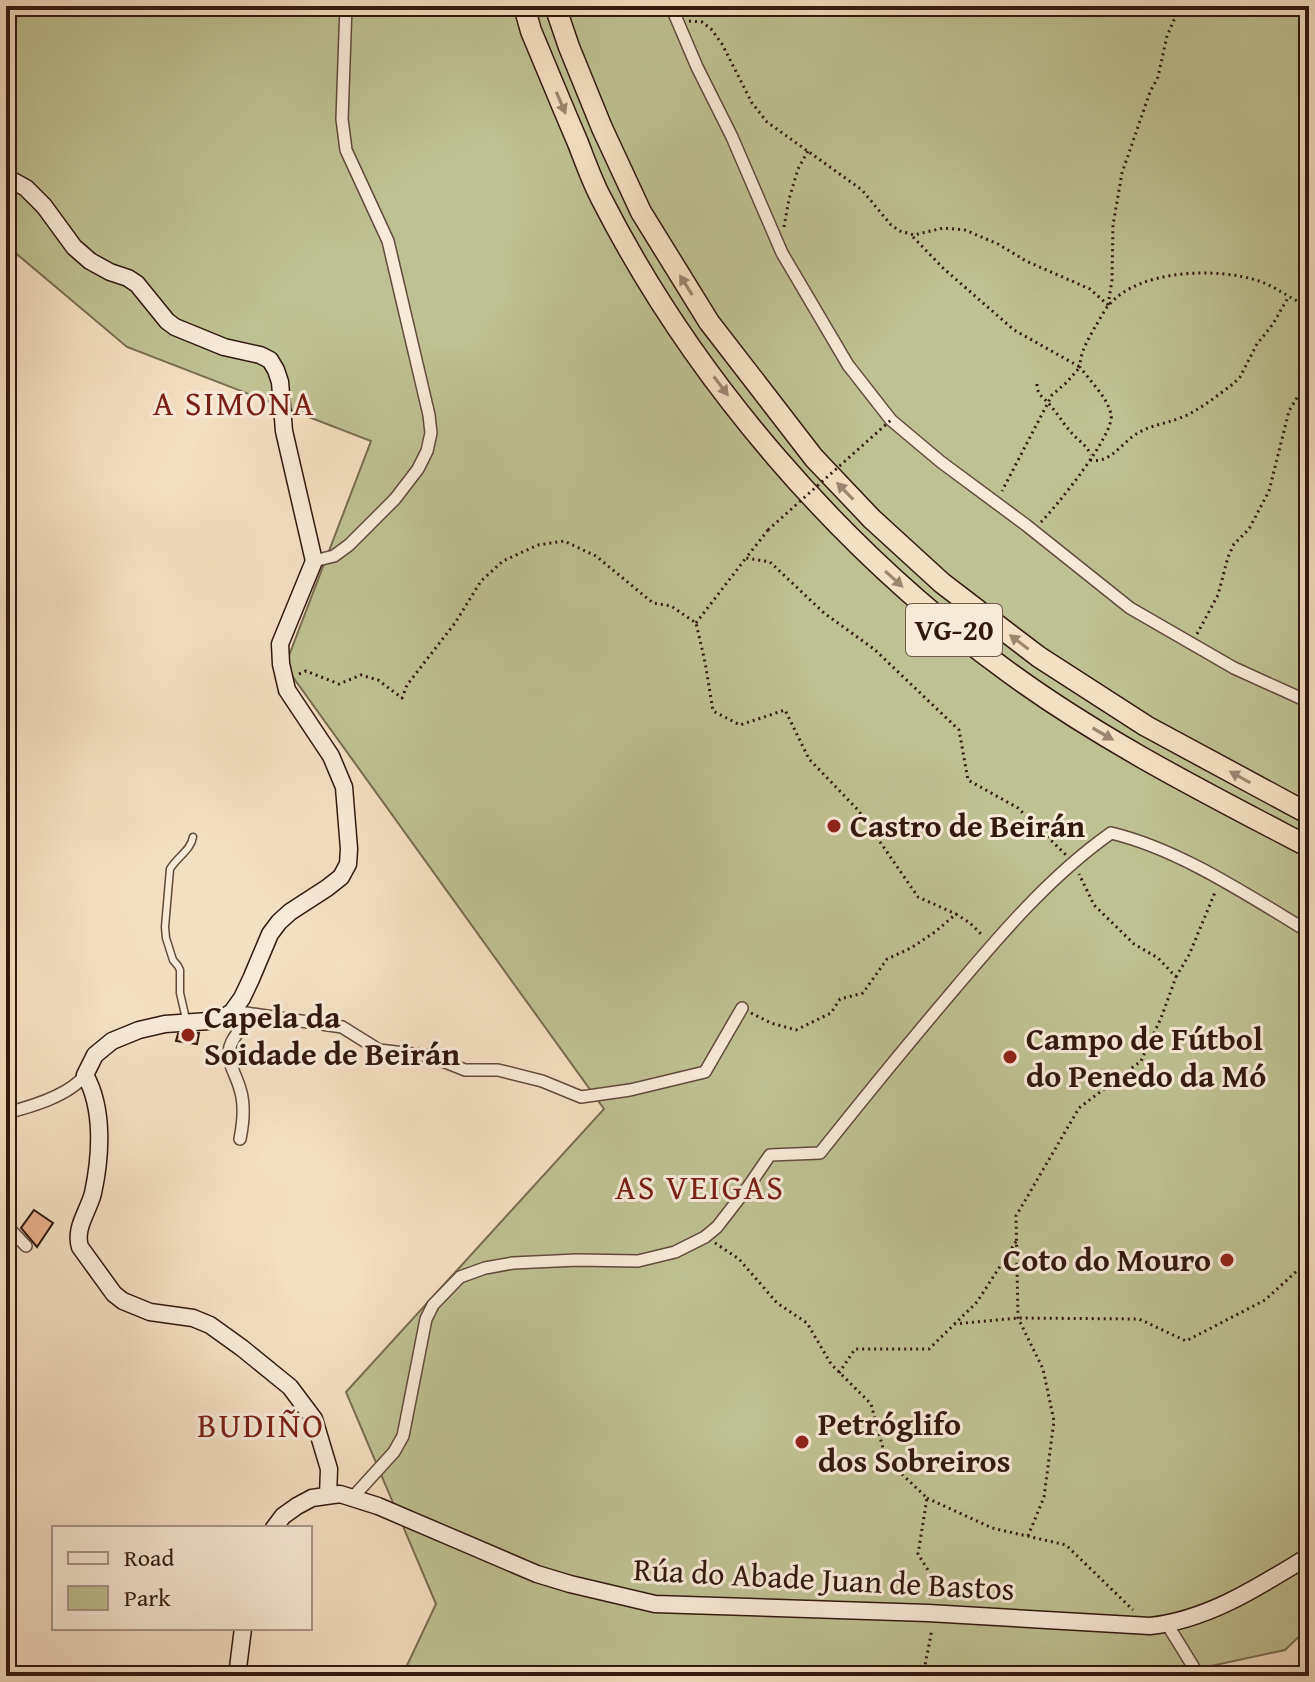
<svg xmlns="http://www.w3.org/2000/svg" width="1315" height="1682" font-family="'Gentium Book Plus',serif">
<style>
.green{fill:#bec191;stroke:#786d50;stroke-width:2}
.building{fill:#e9b08d;stroke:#32190e;stroke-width:2}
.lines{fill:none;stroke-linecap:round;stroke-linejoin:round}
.lane-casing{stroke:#624a3b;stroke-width:9}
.street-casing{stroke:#624a3b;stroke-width:14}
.secondary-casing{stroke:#32190e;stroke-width:19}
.highway-casing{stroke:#32190e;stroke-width:23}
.path{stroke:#32190e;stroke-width:3;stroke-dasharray:2 4;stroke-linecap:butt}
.lane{stroke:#f7ead7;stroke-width:6}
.street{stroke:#f7ead7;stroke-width:11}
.secondary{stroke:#f7ead7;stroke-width:16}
.highway{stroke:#f3dfc1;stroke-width:20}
.path-bridge{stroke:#32190e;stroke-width:3;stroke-dasharray:2 4;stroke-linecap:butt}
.oneway{fill:#9c8670}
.poi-dot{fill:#8f2418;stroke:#f7ead7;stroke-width:3}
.labels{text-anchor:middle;stroke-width:6;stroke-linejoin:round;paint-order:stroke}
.shield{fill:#f7ead7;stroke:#6d584a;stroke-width:2}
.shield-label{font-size:30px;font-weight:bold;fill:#32190e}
.poi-label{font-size:32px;font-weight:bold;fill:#32190e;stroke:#f7ead7;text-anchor:start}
.street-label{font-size:32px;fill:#32190e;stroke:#f7ead7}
.neighbourhood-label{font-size:34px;letter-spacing:2px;fill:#7a1f14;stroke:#f7ead7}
</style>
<rect width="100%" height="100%" fill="#f3dfc1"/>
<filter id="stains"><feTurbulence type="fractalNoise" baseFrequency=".0025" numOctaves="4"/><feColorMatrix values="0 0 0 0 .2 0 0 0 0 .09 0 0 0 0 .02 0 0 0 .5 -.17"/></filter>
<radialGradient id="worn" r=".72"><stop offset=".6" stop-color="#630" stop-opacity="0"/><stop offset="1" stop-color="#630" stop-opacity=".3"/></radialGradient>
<path class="green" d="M6 6H1309V1627L1285 1650 1165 1676H402L436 1604 346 1392 604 1109 285 666 371 441 127 347 6 245Z"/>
<path class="building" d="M199 1033 197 1044 176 1041 178 1034Z
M34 1210 53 1223 37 1247 21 1228Z"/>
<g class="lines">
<defs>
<path id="lane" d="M186 1019 180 993V970L178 966 173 960 166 938 165 927 170 869C177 857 191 850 193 837"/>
<path id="street" d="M671 6 697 67 732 137 782 253 848 365 891 420 941 462 1026 525 1130 608 1234 668 1309 702
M314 561 334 556 349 545 395 499 418 469 427 451 431 433 429 415 388 241 346 150 342 119 346 6
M232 1012 246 1013 342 1027 379 1050 430 1056 465 1070H498L542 1081 581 1097 630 1090 705 1072 742 1008
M6 1113C30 1107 69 1096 85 1075
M240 1139C243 1124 245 1104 240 1089 237 1077 228 1064 229 1052 230 1036 246 1029 246 1013
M6 1225 26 1246
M353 1497 394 1452 403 1436 426 1319 433 1305 460 1277 485 1268 513 1263 577 1260 638 1261 675 1252 705 1237 717 1227 748 1187 770 1155 820 1153C863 1099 907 1045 952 992 1000 935 1050 876 1111 833 1179 849 1249 896 1309 932
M1167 1624 1199 1676"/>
<path id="secondary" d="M6 177 26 188 44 206 74 247 90 261 110 272 128 278 137 284 167 321 175 327 224 347 260 355 270 360 276 370 280 382 284 431 314 561 280 644 281 664 287 690 331 756 344 787 349 849 348 864 341 877 327 888 290 912 279 922 270 934 251 979 242 998 232 1012 224 1017 209 1021 165 1024 139 1030 112 1041 95 1055 85 1075C104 1108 101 1156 93 1193 89 1210 74 1228 80 1247L114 1294 123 1301 150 1312 193 1318 210 1325 242 1348 290 1387 314 1419 329 1469 328 1495
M274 1528 283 1516 297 1506 312 1498 340 1494 378 1506 537 1574 570 1584 655 1604 928 1613 1150 1626C1208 1620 1260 1586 1309 1556
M237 1676 243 1628"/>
<path id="highway" d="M524 6 531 31C547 69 562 106 578 143 585 161 592 181 601 198 694 381 842 551 1007 671 1101 740 1206 793 1309 847
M555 6 569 47 602 128 641 212 709 322 814 458 872 519 942 583 1039 657 1146 726 1309 814"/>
</defs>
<use href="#lane" class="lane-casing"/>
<use href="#street" class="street-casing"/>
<use href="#secondary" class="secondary-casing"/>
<use href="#highway" class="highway-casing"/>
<path class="path" d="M689 21 702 22 711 29 722 44 752 103 767 122 862 190 891 225 900 231 914 235 943 228 965 230 998 244 1026 261 1090 289 1108 305
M784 227 789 199 798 169 808 151
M913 237 943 268 1014 330 1080 367 1067 382 1052 395 1002 491
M1108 305 1112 280 1113 225 1122 173 1150 92 1158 77 1167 36 1180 6
M1037 384C1037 396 1044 397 1050 405 1057 413 1063 423 1070 431 1077 440 1086 444 1091 455
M1090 460C1108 464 1119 447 1132 437 1148 425 1162 425 1180 418 1197 412 1218 395 1233 384L1240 377 1257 344 1273 324 1289 296
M1041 522C1056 507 1116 433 1111 414 1107 397 1090 381 1080 367 1080 352 1088 340 1095 327 1099 321 1103 312 1108 306 1138 269 1217 267 1259 281 1277 287 1291 300 1309 306
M768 530 746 558 770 562 824 613 874 649 959 730 968 780 1018 808 1066 855
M696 623 746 558
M1197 634 1218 595 1228 557 1234 544 1249 529 1269 491 1289 411 1309 378
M299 674 306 671 339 684 361 675 378 680 402 698 407 685 455 623 481 581 503 561 538 545 564 541 596 556 653 603 671 606 696 623 705 662 713 711 740 725 785 710 809 759 858 810 918 897 956 914
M1176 977 1189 955 1216 890
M751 1013 771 1023 796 1030 831 1013 840 999 863 993 887 959 911 948 935 932 956 914 970 923 983 936
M715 1243 739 1259 777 1303 807 1323 831 1364 871 1404 886 1459 927 1498 918 1554 931 1575 929 1600
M954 1324 1018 1318 1139 1319 1186 1341 1265 1300 1309 1260
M839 1373 855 1349H929L977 1302 1017 1240
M927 1498 992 1528 1066 1545 1133 1610
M1028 1536 1044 1497 1054 1421 1043 1369 1018 1318 1016 1216 1079 1108 1141 1061 1161 1018 1176 977 1158 958 1134 944 1094 905 1079 874
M923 1676 932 1629"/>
<use href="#lane" class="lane"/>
<use href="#street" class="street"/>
<use href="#secondary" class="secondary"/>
<use href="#highway" class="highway"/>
<path class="path-bridge" d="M768 530 891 420"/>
</g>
<defs><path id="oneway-solid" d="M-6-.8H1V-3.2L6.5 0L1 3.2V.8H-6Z" transform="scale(2)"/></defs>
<g class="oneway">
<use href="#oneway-solid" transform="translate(561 103) rotate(67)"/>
<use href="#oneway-solid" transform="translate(686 285) rotate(-122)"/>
<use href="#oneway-solid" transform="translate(721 386) rotate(53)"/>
<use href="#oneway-solid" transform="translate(845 491) rotate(-134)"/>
<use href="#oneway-solid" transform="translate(894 579) rotate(42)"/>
<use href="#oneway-solid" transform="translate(1019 642) rotate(-143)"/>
<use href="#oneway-solid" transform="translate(1103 734) rotate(30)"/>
<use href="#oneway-solid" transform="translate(1240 777) rotate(-151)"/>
</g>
<g class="poi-dot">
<circle cx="834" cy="826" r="8"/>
<circle cx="188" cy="1035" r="8"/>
<circle cx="1010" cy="1057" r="8"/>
<circle cx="1227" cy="1260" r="8"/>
<circle cx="802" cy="1442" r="8"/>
</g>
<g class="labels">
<rect class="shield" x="906" y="604" width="96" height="52" rx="6"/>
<g class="shield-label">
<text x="954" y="640">VG-20</text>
</g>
<g class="poi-label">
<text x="850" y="837">Castro de Beirán</text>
<text x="204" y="1028">Capela da<tspan x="204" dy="37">Soidade de Beirán</tspan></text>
<text x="1026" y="1050">Campo de Fútbol<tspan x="1026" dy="37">do Penedo da Mó</tspan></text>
<text x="1211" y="1271" text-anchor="end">Coto do Mouro</text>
<text x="818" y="1435">Petróglifo<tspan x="818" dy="37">dos Sobreiros</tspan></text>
</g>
<g class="street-label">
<text transform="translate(824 1579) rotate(3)" y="11">Rúa do Abade Juan de Bastos</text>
</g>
<g class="neighbourhood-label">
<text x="234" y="415">A SIMONA</text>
<text x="700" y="1199">AS VEIGAS</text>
<text x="261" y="1437">BUDIÑO</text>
</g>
</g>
<rect width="1315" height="1682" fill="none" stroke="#f3dfc1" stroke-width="32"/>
<rect x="8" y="8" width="1299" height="1666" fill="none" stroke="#32190e" stroke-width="4"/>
<rect x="16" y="16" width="1283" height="1650" fill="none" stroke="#32190e" stroke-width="2"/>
<rect x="52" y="1526" width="260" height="104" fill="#f7ead7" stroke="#a89687" stroke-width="2"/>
<rect x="68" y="1552" width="40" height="12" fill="#f7ead7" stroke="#a89687" stroke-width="2"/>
<text x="124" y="1566" font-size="24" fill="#32190e">Road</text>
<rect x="68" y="1586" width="40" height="24" fill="#bec191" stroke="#a89687" stroke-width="2"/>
<text x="124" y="1606" font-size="24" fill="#32190e">Park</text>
<rect width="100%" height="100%" filter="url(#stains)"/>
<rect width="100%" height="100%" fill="url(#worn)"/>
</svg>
